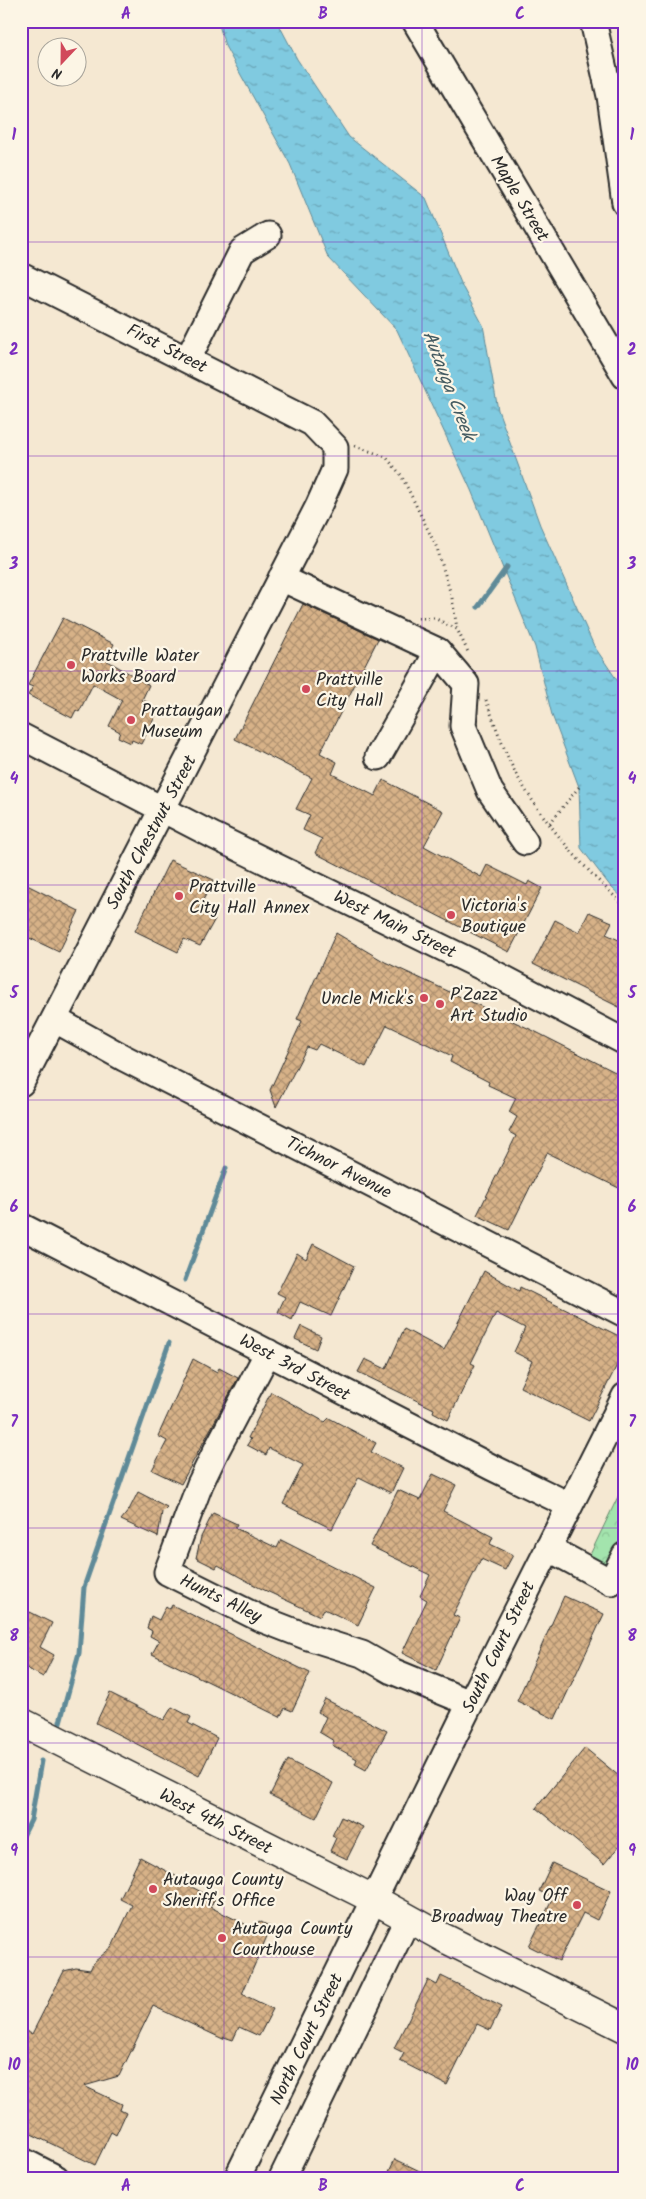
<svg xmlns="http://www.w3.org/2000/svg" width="646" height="2199" font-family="Kalam,sans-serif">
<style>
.park{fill:url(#park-crowns);stroke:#67886c}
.water{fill:url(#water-ripples);stroke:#5e8a98}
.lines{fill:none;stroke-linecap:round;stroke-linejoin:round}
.stream{stroke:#5e8a98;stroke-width:5}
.building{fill:url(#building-cross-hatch);stroke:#2b2b2b}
.minor-casing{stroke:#2b2b2b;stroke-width:29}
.major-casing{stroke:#2b2b2b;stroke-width:31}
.path{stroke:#2b2b2b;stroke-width:3;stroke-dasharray:1 4;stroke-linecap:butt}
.minor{stroke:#fcf5e5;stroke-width:25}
.major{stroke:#fcf5e5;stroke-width:28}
.grid{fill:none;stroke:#7b2cbf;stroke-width:1;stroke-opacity:0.55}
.poi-dot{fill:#d1495b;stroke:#fcf5e5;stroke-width:2}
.labels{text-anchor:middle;stroke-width:4.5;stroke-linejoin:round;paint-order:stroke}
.street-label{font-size:18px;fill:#2b2b2b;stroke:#fcf5e5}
.poi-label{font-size:18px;fill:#2b2b2b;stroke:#fcf5e5;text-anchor:start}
.water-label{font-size:19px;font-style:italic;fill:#445b61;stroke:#fcf5e5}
.neatline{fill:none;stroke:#7b2cbf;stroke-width:2}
.grid-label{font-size:16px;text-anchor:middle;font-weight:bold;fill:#7b2cbf}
</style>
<defs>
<pattern id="park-crowns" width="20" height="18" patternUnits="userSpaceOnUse" patternTransform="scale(1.25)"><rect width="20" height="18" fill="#a3e4ad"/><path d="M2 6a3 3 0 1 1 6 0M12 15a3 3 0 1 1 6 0" fill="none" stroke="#8cc495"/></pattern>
<pattern id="water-ripples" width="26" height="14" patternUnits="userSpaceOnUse" patternTransform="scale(1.25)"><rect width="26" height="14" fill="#80cae0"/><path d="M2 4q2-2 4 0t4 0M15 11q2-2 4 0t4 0" fill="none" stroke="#69a4b6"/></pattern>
<pattern id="building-cross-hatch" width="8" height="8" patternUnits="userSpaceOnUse" patternTransform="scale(1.25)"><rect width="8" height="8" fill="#d7b288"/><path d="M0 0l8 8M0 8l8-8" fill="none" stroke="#af916f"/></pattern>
</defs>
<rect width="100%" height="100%" fill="#f5e8d2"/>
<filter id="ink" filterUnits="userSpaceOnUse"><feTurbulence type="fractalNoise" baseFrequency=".02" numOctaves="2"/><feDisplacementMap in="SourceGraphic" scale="10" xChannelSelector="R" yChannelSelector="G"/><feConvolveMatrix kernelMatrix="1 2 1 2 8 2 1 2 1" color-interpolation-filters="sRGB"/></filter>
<g filter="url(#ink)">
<path class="park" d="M625 1482V1580L587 1561Z"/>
<path class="water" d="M218 21H277L297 59 349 137 426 198 463 288 483 325 498 410 540 525 594 646 625 692V900L611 887 581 848 579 787 552 715 535 647 471 490 397 330 328 257 290 164 225 46Z"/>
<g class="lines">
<path class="stream" d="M478 607 507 567
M185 1280 226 1168
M60 1722 79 1653 84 1587 169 1343
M21 1840 31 1820 41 1761"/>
</g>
<path class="building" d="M303 604 378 639 320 753 337 762 332 774 375 796 383 780 443 811 424 846 481 877 487 865 527 885 529 881 542 888 509 952 315 853 322 839 303 830 310 815 296 809 312 778 235 739Z
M63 618 114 644 106 660 149 685 142 700 150 703 148 706 158 711 141 744 132 740 131 743 118 737 120 732 109 726 122 700 93 684 79 712 76 710 72 718 28 695 33 687 28 685Z
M170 860 214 880 197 911 215 919 200 946 184 939 178 952 135 931Z
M21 882 79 911 59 952 21 934Z
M589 912 612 922 606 934 625 943V1010L533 964 555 920 579 932Z
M336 933 385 962 532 1030 625 1077V1191L547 1153 509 1230 477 1215 516 1136 509 1132 517 1117 509 1112 516 1098 488 1085 489 1082 450 1062 452 1056 387 1025 366 1067 319 1044 315 1050 307 1047 276 1107 270 1090 302 1021 297 1019Z
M313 1244 354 1266 331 1316 300 1302 292 1320 278 1312 285 1297 277 1293 297 1253 306 1259Z
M484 1271 519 1291 520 1287 625 1339V1349L589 1421 520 1387 532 1361 514 1352 525 1328 496 1313 471 1363 475 1365 448 1420 433 1412 434 1409 358 1372 365 1359 386 1369 404 1329 444 1350Z
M301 1326 321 1336 316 1349 295 1339Z
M193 1359 217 1372 219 1368 238 1378 181 1484 152 1470 167 1441 158 1436Z
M271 1392 325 1422 329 1418 376 1443 371 1452 403 1468 391 1493 359 1477 332 1529 283 1504 303 1465 269 1448 266 1455 247 1445 251 1439 248 1438Z
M433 1474 456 1485 443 1511 493 1537 490 1544 513 1555 505 1570 481 1559 453 1615 460 1618 436 1670 402 1653 427 1600 420 1596 430 1575 370 1546 398 1490 420 1500Z
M138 1492 167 1507 162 1512 158 1537 121 1520 129 1510Z
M213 1513 237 1524 235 1528 277 1548 281 1540 376 1588 358 1625 324 1609 320 1616 258 1587 218 1565 216 1568 196 1558 201 1537Z
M564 1596 604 1614 555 1719 517 1701Z
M172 1605 310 1673 292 1711 285 1708 280 1717 152 1654 159 1641 150 1636 152 1631 147 1628 151 1616 159 1620 166 1606 170 1609Z
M30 1612 52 1623 40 1647 54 1655 43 1677 21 1665V1629Z
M110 1693 164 1720 172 1707 191 1717 188 1723 217 1738 199 1776 96 1723Z
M325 1699 387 1731 366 1770 355 1764 357 1759 332 1745 334 1741 319 1732 326 1717 318 1712Z
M585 1748 625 1781V1839L604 1864 536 1808Z
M288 1760 333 1783 316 1818 270 1795Z
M341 1817 363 1827 347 1859 330 1851 336 1838 332 1836Z
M140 1857 183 1880 182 1882 215 1899 210 1907 255 1929 259 1921 271 1927 242 1994 273 2009 259 2036 239 2027 233 2040 224 2037 223 2039 153 2006 119 2076 84 2086 122 2104 120 2110 126 2113 116 2135 111 2132 95 2165 21 2129V2029L32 2034 64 1971 76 1968 90 1970 94 1962 112 1947 132 1905 120 1899Z
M552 1863 611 1891 597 1920 583 1913 559 1961 529 1946 553 1898 539 1891Z
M441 1976 502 2006 490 2030 477 2024 447 2085 400 2061 404 2053 394 2048 428 1980 437 1985Z
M395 2159 434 2178H386Z"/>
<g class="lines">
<defs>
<path id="minor" d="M415 21 625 376
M593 21 610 96 625 203
M21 276 312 423 335 447V469L318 507 21 1083
M188 359 242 251 268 235
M281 578 438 651 466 684 463 726 490 791 525 842
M21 736 214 836 486 969 625 1042
M378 757 438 651
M54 1019 124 1058 625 1314
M21 1226 493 1468 569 1505
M268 1352 217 1449 200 1484 167 1572 259 1618 308 1637 362 1654 392 1671 470 1703
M548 1548 611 1582 625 1555
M21 2160 56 2178
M237 2178 464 1716 625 1396
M282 2178 408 1918"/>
<path id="major" d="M21 1722 375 1900 442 1937 625 2028"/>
</defs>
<use href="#minor" class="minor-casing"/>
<use href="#major" class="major-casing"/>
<path class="path" d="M355 446 386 457 401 475 437 548 452 598 457 628
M418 618H434L457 629 468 652
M486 700C495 724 504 751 516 774 544 823 583 868 625 906
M550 823 579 787"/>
<use href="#minor" class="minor"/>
<use href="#major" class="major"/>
</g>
</g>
<path class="grid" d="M224 21V2178M422 21V2178M21 242H625M21 456H625M21 671H625M21 885H625M21 1100H625M21 1314H625M21 1528H625M21 1743H625M21 1957H625"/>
<g class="poi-dot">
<circle cx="71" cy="665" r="5"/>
<circle cx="306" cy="689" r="5"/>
<circle cx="131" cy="720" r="5"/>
<circle cx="179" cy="896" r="5"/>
<circle cx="451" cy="915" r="5"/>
<circle cx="424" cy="998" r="5"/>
<circle cx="440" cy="1004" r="5"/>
<circle cx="153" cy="1889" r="5"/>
<circle cx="577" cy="1905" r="5"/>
<circle cx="222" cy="1938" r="5"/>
</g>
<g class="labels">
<g class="street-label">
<text transform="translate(520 198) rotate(59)" y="6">Maple Street</text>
<text transform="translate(167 348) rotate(27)" y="6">First Street</text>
<text transform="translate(151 832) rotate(-62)" y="6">South Chestnut Street</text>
<text transform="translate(395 924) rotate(26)" y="6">West Main Street</text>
<text transform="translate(339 1167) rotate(27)" y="6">Tichnor Avenue</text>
<text transform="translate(295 1367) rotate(28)" y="6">West 3rd Street</text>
<text transform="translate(221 1598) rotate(26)" y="6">Hunts Alley</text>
<text transform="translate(498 1647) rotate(-64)" y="6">South Court Street</text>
<text transform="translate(216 1821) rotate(27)" y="6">West 4th Street</text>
<text transform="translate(306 2039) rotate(-64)" y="6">North Court Street</text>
</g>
<g class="poi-label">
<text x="81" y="661">Prattville Water<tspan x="81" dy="21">Works Board</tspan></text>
<text x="316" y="685">Prattville<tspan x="316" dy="21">City Hall</tspan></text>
<text x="141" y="716">Prattaugan<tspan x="141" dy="21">Museum</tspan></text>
<text x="189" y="892">Prattville<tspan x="189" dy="21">City Hall Annex</tspan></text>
<text x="461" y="911">Victoria's<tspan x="461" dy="21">Boutique</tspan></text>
<text x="450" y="1000">P'Zazz<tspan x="450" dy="21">Art Studio</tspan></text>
<text x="414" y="1004" text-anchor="end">Uncle Mick's</text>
<text x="163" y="1885">Autauga County<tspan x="163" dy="21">Sheriff's Office</tspan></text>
<text x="567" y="1901" text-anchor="end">Way Off<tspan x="567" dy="21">Broadway Theatre</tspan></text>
<text x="232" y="1934">Autauga County<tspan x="232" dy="21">Courthouse</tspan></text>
</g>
<g class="water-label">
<text transform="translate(450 385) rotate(69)" y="7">Autauga Creek</text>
</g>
</g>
<rect width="646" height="2199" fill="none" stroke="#fcf5e5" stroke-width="55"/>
<g transform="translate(62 62) rotate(202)"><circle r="24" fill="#fcf5e5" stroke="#a8a49b"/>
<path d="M0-4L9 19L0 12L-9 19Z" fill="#d1495b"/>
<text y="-8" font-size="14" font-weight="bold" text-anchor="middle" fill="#2b2b2b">N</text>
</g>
<rect x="28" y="28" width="590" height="2144" class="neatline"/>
<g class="grid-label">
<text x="126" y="19">A</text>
<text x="323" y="19">B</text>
<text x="520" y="19">C</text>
<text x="14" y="140">1</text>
<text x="632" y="140">1</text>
<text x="14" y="355">2</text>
<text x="632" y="355">2</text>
<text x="14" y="569">3</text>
<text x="632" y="569">3</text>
<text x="14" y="784">4</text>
<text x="632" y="784">4</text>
<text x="14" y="998">5</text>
<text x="632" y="998">5</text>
<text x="14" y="1212">6</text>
<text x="632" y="1212">6</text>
<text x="14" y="1427">7</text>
<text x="632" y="1427">7</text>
<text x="14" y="1641">8</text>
<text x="632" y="1641">8</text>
<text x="14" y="1856">9</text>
<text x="632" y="1856">9</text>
<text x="14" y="2070">10</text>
<text x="632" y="2070">10</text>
<text x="126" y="2191">A</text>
<text x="323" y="2191">B</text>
<text x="520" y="2191">C</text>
</g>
</svg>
